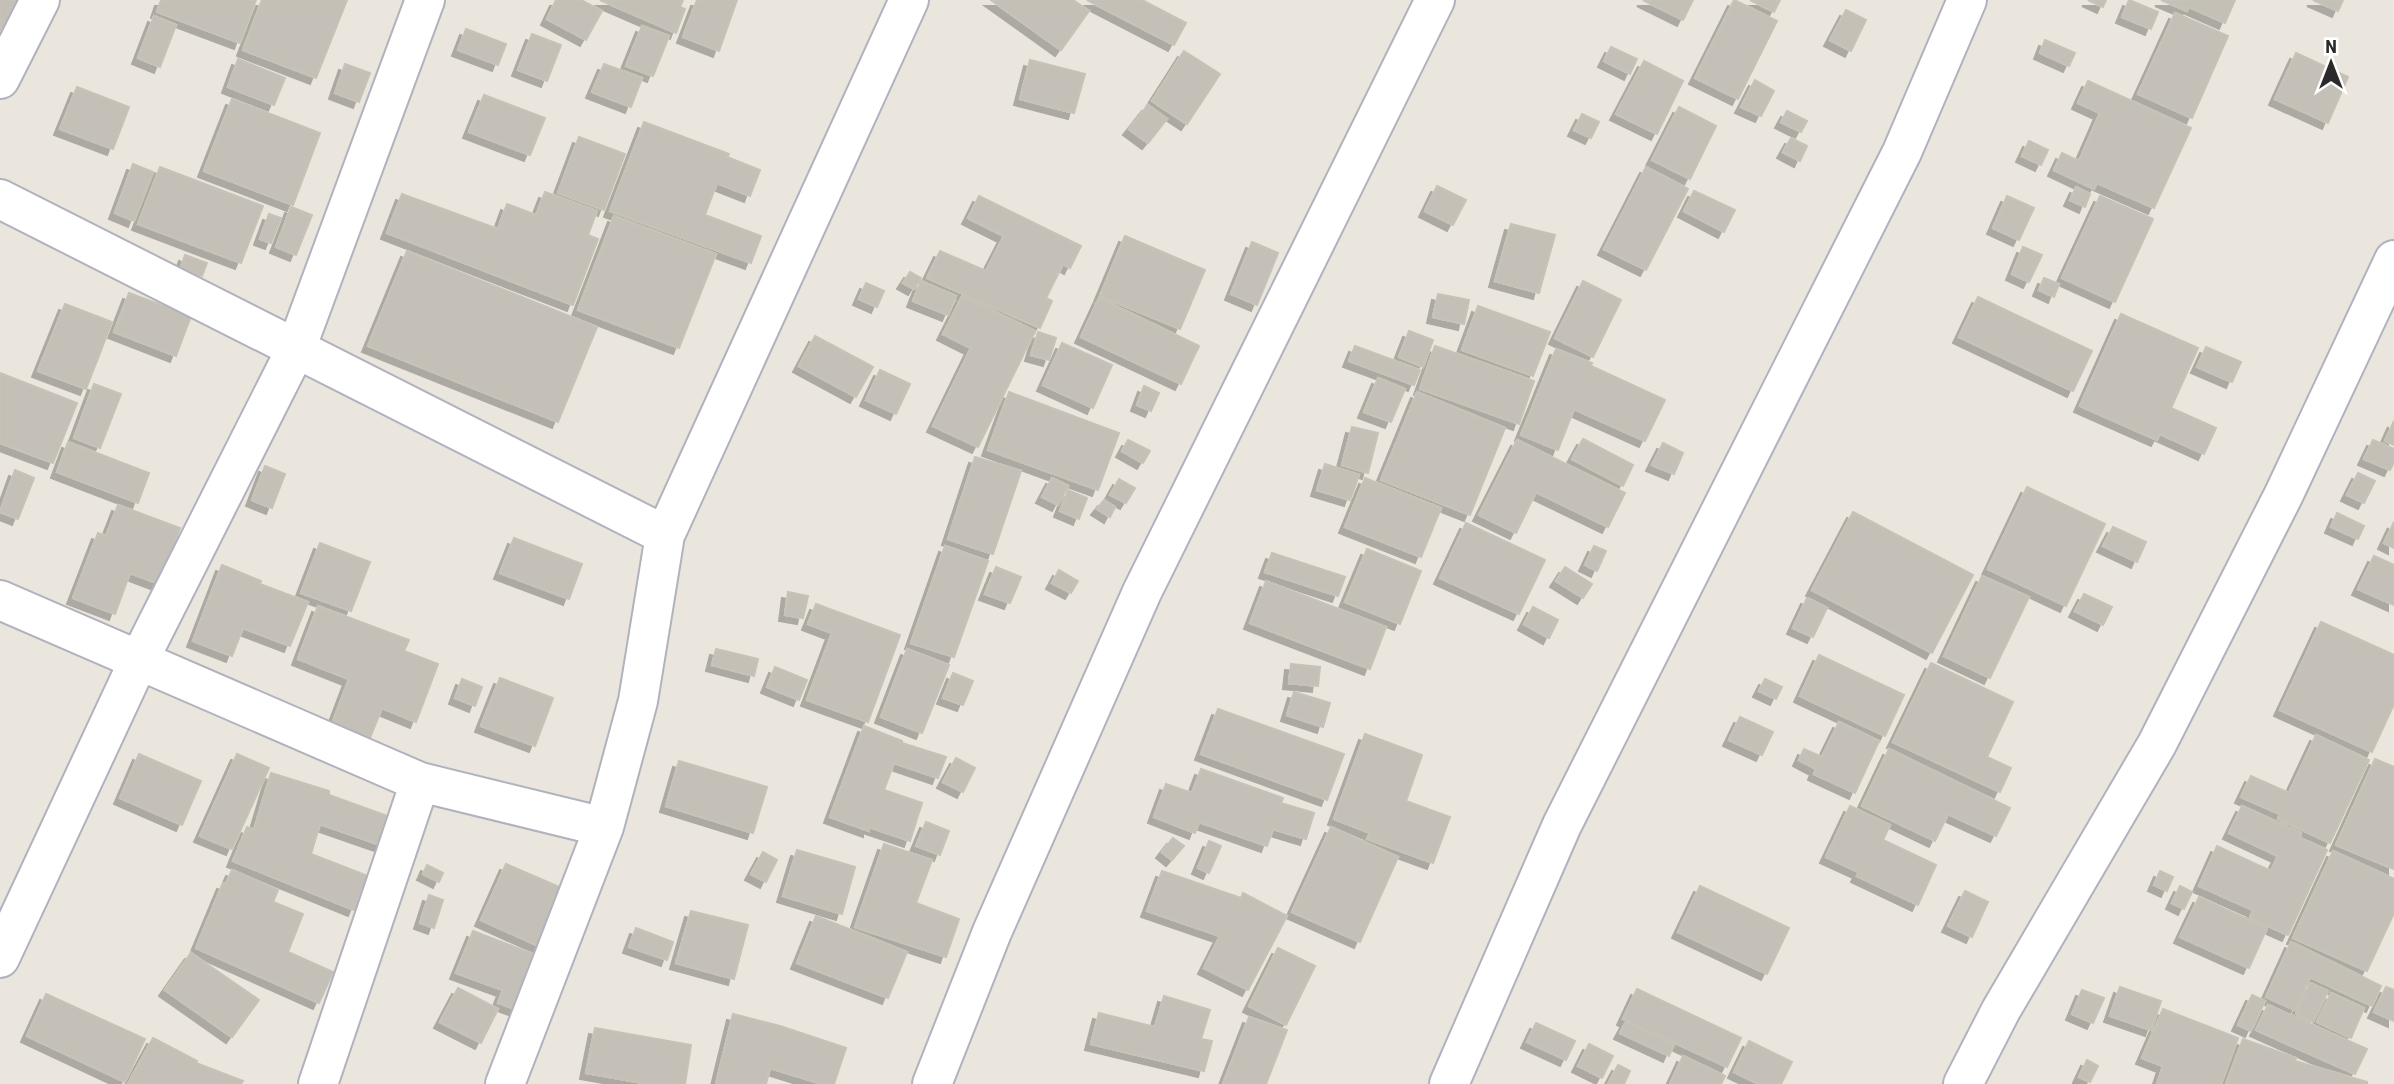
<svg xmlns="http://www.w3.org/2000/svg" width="2394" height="1084" font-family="'Roboto Condensed',sans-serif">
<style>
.building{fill:#c4c0b8;stroke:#c6c2b7;stroke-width:2;filter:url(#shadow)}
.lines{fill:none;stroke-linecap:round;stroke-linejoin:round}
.minor-casing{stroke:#b0b2bd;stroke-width:42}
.minor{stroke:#fff;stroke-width:38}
</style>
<defs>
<filter id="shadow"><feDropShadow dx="-6" dy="6" stdDeviation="0" flood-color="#0004"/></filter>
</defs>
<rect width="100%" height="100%" fill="#ebe6dd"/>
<path class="building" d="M0 0H19L3 29 0 28Z
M161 0H256L240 43 157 12Z
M262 0H347L316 78 243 50Z
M556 0H581L602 11 586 40 547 19Z
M600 0H683L680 7 685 9 676 33Z
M697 0H737L719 51 683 37Z
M991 0H1073L1089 11 1061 50Z
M1087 0H1142L1186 23 1174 45Z
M1643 0H1693L1683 20Z
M1734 0 1777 21 1738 99 1695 78Z
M1750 0H1780L1774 12Z
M2088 0H2106L2103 7Z
M2129 0 2158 12 2151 29 2122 17Z
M2161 0H2235L2225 23 2189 7 2187 11Z
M2313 0H2343L2338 11Z
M1846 10 1866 20 1851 51 1830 40Z
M2175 13 2228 36 2192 118 2138 94Z
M154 16 176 25 160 67 138 58Z
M642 26 669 36 653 76 626 66Z
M466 29 506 44 498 65 458 50Z
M532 34 561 45 547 81 518 70Z
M2045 40 2075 53 2069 66 2040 53Z
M1611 47 1637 59 1630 74 1604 61Z
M1184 51 1220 74 1187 124 1152 101Z
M2296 53 2348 77 2328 123 2275 99Z
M238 59 285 78 274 105 228 87Z
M1030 60 1085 74 1074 113 1020 99Z
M1644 61 1683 81 1657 134 1616 114Z
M345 64 370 73 359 102 335 93Z
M604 64 642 78 631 107 592 92Z
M1755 80 1774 91 1761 116 1741 107Z
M2088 81 2191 128 2154 208 2097 183 2094 189 2054 170 2062 153 2079 161 2100 113 2078 103Z
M77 87 129 107 113 149 60 129Z
M484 95 545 118 530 155 469 132Z
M232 99 320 133 293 205 204 171Z
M1148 105 1167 119 1148 143 1129 129Z
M1679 107 1716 126 1690 179 1652 160Z
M1787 111 1807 121 1801 132 1781 122Z
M1582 114 1599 122 1591 138 1574 130Z
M644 122 729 154 727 157 760 170 750 196 717 183 705 215 761 236 751 263 610 211Z
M579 137 625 154 604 210 558 193Z
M1791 138 1807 146 1800 161 1783 152Z
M2029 141 2048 150 2041 165 2022 156Z
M133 164 153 172 134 221 115 213Z
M160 167 263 206 241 263 138 224Z
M1646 167 1688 189 1646 270 1604 249Z
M1437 186 1466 200 1453 225 1425 211Z
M2076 187 2090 194 2085 207 2070 200Z
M1694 191 1735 210 1724 232 1684 211Z
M545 192 597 211 588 235 598 239 573 305 387 233 402 194 498 229 507 204 536 215Z
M979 196 1081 246 1070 268 1063 264 1046 298 1052 301 1040 328 927 278 940 251 986 271 1004 236 968 218Z
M2007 196 2034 208 2019 240 1993 228Z
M2100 196 2153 219 2115 302 2062 278Z
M291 207 312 215 296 255 276 247Z
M269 214 281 218 271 243 260 239Z
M614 216 716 254 679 348 578 310Z
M1511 224 1555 235 1539 293 1495 281Z
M1125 236 1205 270 1180 329 1100 296Z
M1252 242 1278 253 1257 305 1231 294Z
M2023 247 2042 255 2029 282 2012 274Z
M407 251 597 327 558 422 368 346Z
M185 255 207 263 202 276 181 267Z
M910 272 921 278 914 289 903 283Z
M2044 278 2059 284 2054 297 2039 290Z
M921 281 956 296 948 315 913 301Z
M1583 281 1621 300 1593 357 1555 338Z
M866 283 884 291 877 307 859 299Z
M129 293 191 316 176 356 114 332Z
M1438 294 1469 300 1464 324 1433 317Z
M962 296 1035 331 978 447 933 426 971 348 943 334Z
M1978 297 2092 351 2073 391 1959 337Z
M1099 298 1199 346 1181 384 1081 337Z
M65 304 112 322 86 389 38 371Z
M1478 306 1550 332 1533 376 1462 350Z
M2121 314 2198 348 2171 408 2216 428 2204 454 2160 434 2157 440 2080 406Z
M1409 331 1433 340 1423 367 1399 357Z
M1038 332 1056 338 1049 360 1031 355Z
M815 336 873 367 856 397 799 366Z
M1062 343 1112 365 1093 408 1043 385Z
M1355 346 1420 370 1414 385 1349 361Z
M1435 346 1534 381 1519 424 1420 389Z
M2206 347 2241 362 2232 382 2197 367Z
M1556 349 1592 363 1591 366 1665 400 1645 441 1574 409 1558 450 1521 435Z
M880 370 910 384 896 414 866 400Z
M0 373 77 403 53 463 0 443Z
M1378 378 1405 389 1391 422 1364 412Z
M94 384 121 394 100 448 74 438Z
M1144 386 1159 393 1151 411 1137 405Z
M1009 392 1119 433 1098 490 988 450Z
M1417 392 1505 428 1470 515 1381 480Z
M2394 421V445L2385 441Z
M1352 427 1378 433 1368 473 1342 465Z
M1583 439 1633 465 1623 486 1572 459Z
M1128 440 1150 451 1143 463 1122 451Z
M1517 440 1625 493 1608 527 1536 492 1516 533 1479 515Z
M2373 440 2394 449V462L2390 470 2364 459Z
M68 442 149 473 138 503 57 472Z
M1663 443 1683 453 1674 474 1652 465Z
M975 457 1021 471 993 554 948 539Z
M1325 464 1359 475 1350 500 1317 490Z
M265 466 285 474 272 508 252 500Z
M15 470 34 478 18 519 0 512Z
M2358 473 2375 481 2364 503 2347 495Z
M1052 478 1068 486 1058 505 1042 497Z
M1365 478 1441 508 1421 557 1345 527Z
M1119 479 1135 488 1126 503 1110 495Z
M2027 487 2105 524 2066 606 1988 569Z
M1068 490 1087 498 1079 519 1060 511Z
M1104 500 1115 507 1110 517 1097 509Z
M118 505 180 528 159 584 130 573 115 614 73 598 98 533 106 536Z
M1853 512 1973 575 1932 653 1812 590Z
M2337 513 2364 526 2358 539 2331 527Z
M2394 522V548L2384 543Z
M1466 523 1545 560 1519 614 1440 578Z
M2113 527 2146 542 2137 562 2103 546Z
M514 538 582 564 569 599 500 573Z
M320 543 370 562 351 611 301 593Z
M945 546 988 561 954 657 911 643Z
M1594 546 1606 551 1597 571 1585 565Z
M1367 549 1421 571 1400 624 1345 602Z
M1272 553 1345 577 1338 596 1265 572Z
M2374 556 2394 565V605L2358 589Z
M222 565 261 581 260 584 308 602 290 646 243 628 232 656 193 641Z
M996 567 1021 577 1010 603 985 594Z
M1565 567 1592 584 1583 598 1556 581Z
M1059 570 1078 581 1071 593 1052 583Z
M1982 576 2029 597 1990 678 1944 656Z
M1266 581 1386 627 1370 669 1250 623Z
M788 592 808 596 803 618 785 615Z
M2084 594 2112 607 2103 625 2075 611Z
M1807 598 1827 608 1813 637 1793 628Z
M816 604 900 635 868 722 807 700 832 633 808 624Z
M318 606 409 640 404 651 438 664 416 722 382 708 370 738 332 724 349 679 298 659Z
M1533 607 1558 620 1549 638 1524 624Z
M2321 622 2394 655V704L2372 752 2280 710Z
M716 649 758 659 754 676 712 665Z
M907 649 949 665 922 733 881 717Z
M1819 655 1904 695 1885 736 1800 696Z
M1931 663 2013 702 1987 757 2011 768 2000 792 1893 742Z
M1291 664 1320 667 1318 686 1289 683Z
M775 667 807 680 799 700 767 687Z
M953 673 973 681 963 705 943 698Z
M500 678 553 698 535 746 481 726Z
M462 679 482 687 475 706 455 698Z
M1765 679 1782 687 1776 699 1759 691Z
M1294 692 1330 703 1323 727 1287 715Z
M1218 709 1344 754 1327 800 1201 754Z
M1740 717 1773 732 1762 755 1729 740Z
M1839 722 1879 741 1855 793 1814 774 1816 769 1799 760 1804 749 1822 757Z
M864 726 902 741V743L946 757 938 778 894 763 884 790 922 803 910 841 869 827V831L830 817Z
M1365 734 1422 755 1406 801 1450 817 1433 863 1367 839 1370 833 1334 819Z
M2316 735 2369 760 2330 843 2278 819 2280 814 2241 797 2251 776 2289 793Z
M1889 749 2010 808 1996 836 1948 814 1935 841 1862 806Z
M139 754 201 781 182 825 120 798Z
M237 754 269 768 232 849 200 836Z
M956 758 975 768 963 792 943 782Z
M2375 759 2394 767V869L2336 845Z
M679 761 767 787 753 833 666 806Z
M1201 769 1283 798 1281 803 1314 813 1306 839 1273 829 1267 846 1199 822 1195 833 1154 817 1166 784 1192 793Z
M271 773 329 791V795L396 819 386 847 320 824 311 854 368 876 354 910 233 861 247 827 254 830Z
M1850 806 1890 825 1883 840 1936 865 1918 905 1857 876 1859 872 1826 857Z
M2242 806 2301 833 2300 838 2327 850 2288 935 2250 918 2253 910 2199 886 2217 846 2271 871 2278 856 2229 833Z
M926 822 949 831 940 855 916 846Z
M1331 827 1398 857 1360 942 1292 912Z
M1173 838 1184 846 1172 860 1162 852Z
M1209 841 1221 846 1209 873 1198 868Z
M884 844 932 860 916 903 959 919 946 957 855 927Z
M797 850 855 867 842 914 783 896Z
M2333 851 2394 879V913L2367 971 2293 938Z
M763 852 777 860 766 882 751 874Z
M506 864 571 892 545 949 481 920Z
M427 865 443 873 439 882 423 874Z
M232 870 278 890 273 902 303 914 288 952 333 972 319 1003 196 948 223 883 226 884Z
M1162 871 1241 898 1243 893 1287 916 1248 990 1204 968 1220 936 1147 911Z
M2160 871 2173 877 2167 891 2154 885Z
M1700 886 1789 928 1767 974 1678 932Z
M2180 886 2192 892 2184 909 2172 903Z
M1965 891 1988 902 1972 937 1948 926Z
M429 895 443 900 434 928 420 923Z
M2199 897 2267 928 2249 968 2180 937Z
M691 911 748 925 734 979 676 963Z
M816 916 907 952 888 998 797 963Z
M636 928 673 942 667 960 629 947Z
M473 931 549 960 528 1014 498 1003 503 990 456 973Z
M2291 942 2381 986 2372 1006 2310 977 2295 1010 2266 997Z
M1278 948 1315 966 1286 1025 1249 1006Z
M191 953 259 1000 232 1037 165 990Z
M2310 983 2328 991 2313 1022 2296 1014Z
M2120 987 2161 1001 2151 1030 2110 1016Z
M2386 987 2394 990V1021L2374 1012Z
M458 988 498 1009 481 1043 440 1022Z
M1637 989 1741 1038 1727 1067 1623 1019Z
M2082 990 2104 998 2093 1023 2072 1014Z
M2331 993 2364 1008 2351 1038 2317 1022Z
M46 994 145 1039 125 1082 27 1036Z
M2252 995 2265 1001 2251 1031 2238 1025Z
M1164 996 1210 1010 1201 1039 1212 1041 1204 1071 1091 1044 1099 1013 1155 1027Z
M2268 1005 2367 1049 2355 1074 2256 1030Z
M2163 1009 2238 1038 2221 1084H2157L2163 1066 2142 1058Z
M733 1014 780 1026 846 1048 834 1084H822L770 1068 766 1084H716Z
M1249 1017 1287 1030 1266 1084H1223Z
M1626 1022 1674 1044 1669 1056 1620 1033Z
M1536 1023 1575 1041 1566 1060 1527 1042Z
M595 1028 691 1045 685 1084H648L586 1073Z
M153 1038 197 1061 196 1063 243 1081 241 1084H128Z
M2243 1039 2296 1058 2295 1061 2367 1082V1084H2226Z
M1749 1041 1792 1062 1781 1084H1759L1734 1072Z
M1589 1044 1613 1056 1602 1078 1578 1066Z
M1683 1056 1725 1076 1721 1084H1670Z
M2087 1060 2098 1066 2090 1082 2079 1077Z
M1618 1065 1630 1071 1624 1084H1608Z"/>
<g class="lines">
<defs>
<path id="minor" d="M0 79 40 0
M0 199 665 535
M0 600 420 782 604 827 638 701 665 535 909 0
M0 958 138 662 296 349 425 0
M318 1084 420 782
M505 1084 604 827
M932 1084 992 932 1142 592 1435 0
M1449 1084 1562 825 1902 152 1967 0
M1963 1084 2001 1010 2157 744 2284 494 2394 260"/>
</defs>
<use href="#minor" class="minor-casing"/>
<use href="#minor" class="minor"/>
</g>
<g transform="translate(2331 63)" stroke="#ffffff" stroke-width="5" paint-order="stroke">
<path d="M0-5L12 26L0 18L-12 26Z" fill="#2a2a2a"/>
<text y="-10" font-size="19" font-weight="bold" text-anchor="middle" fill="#2a2a2a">N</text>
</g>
</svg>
